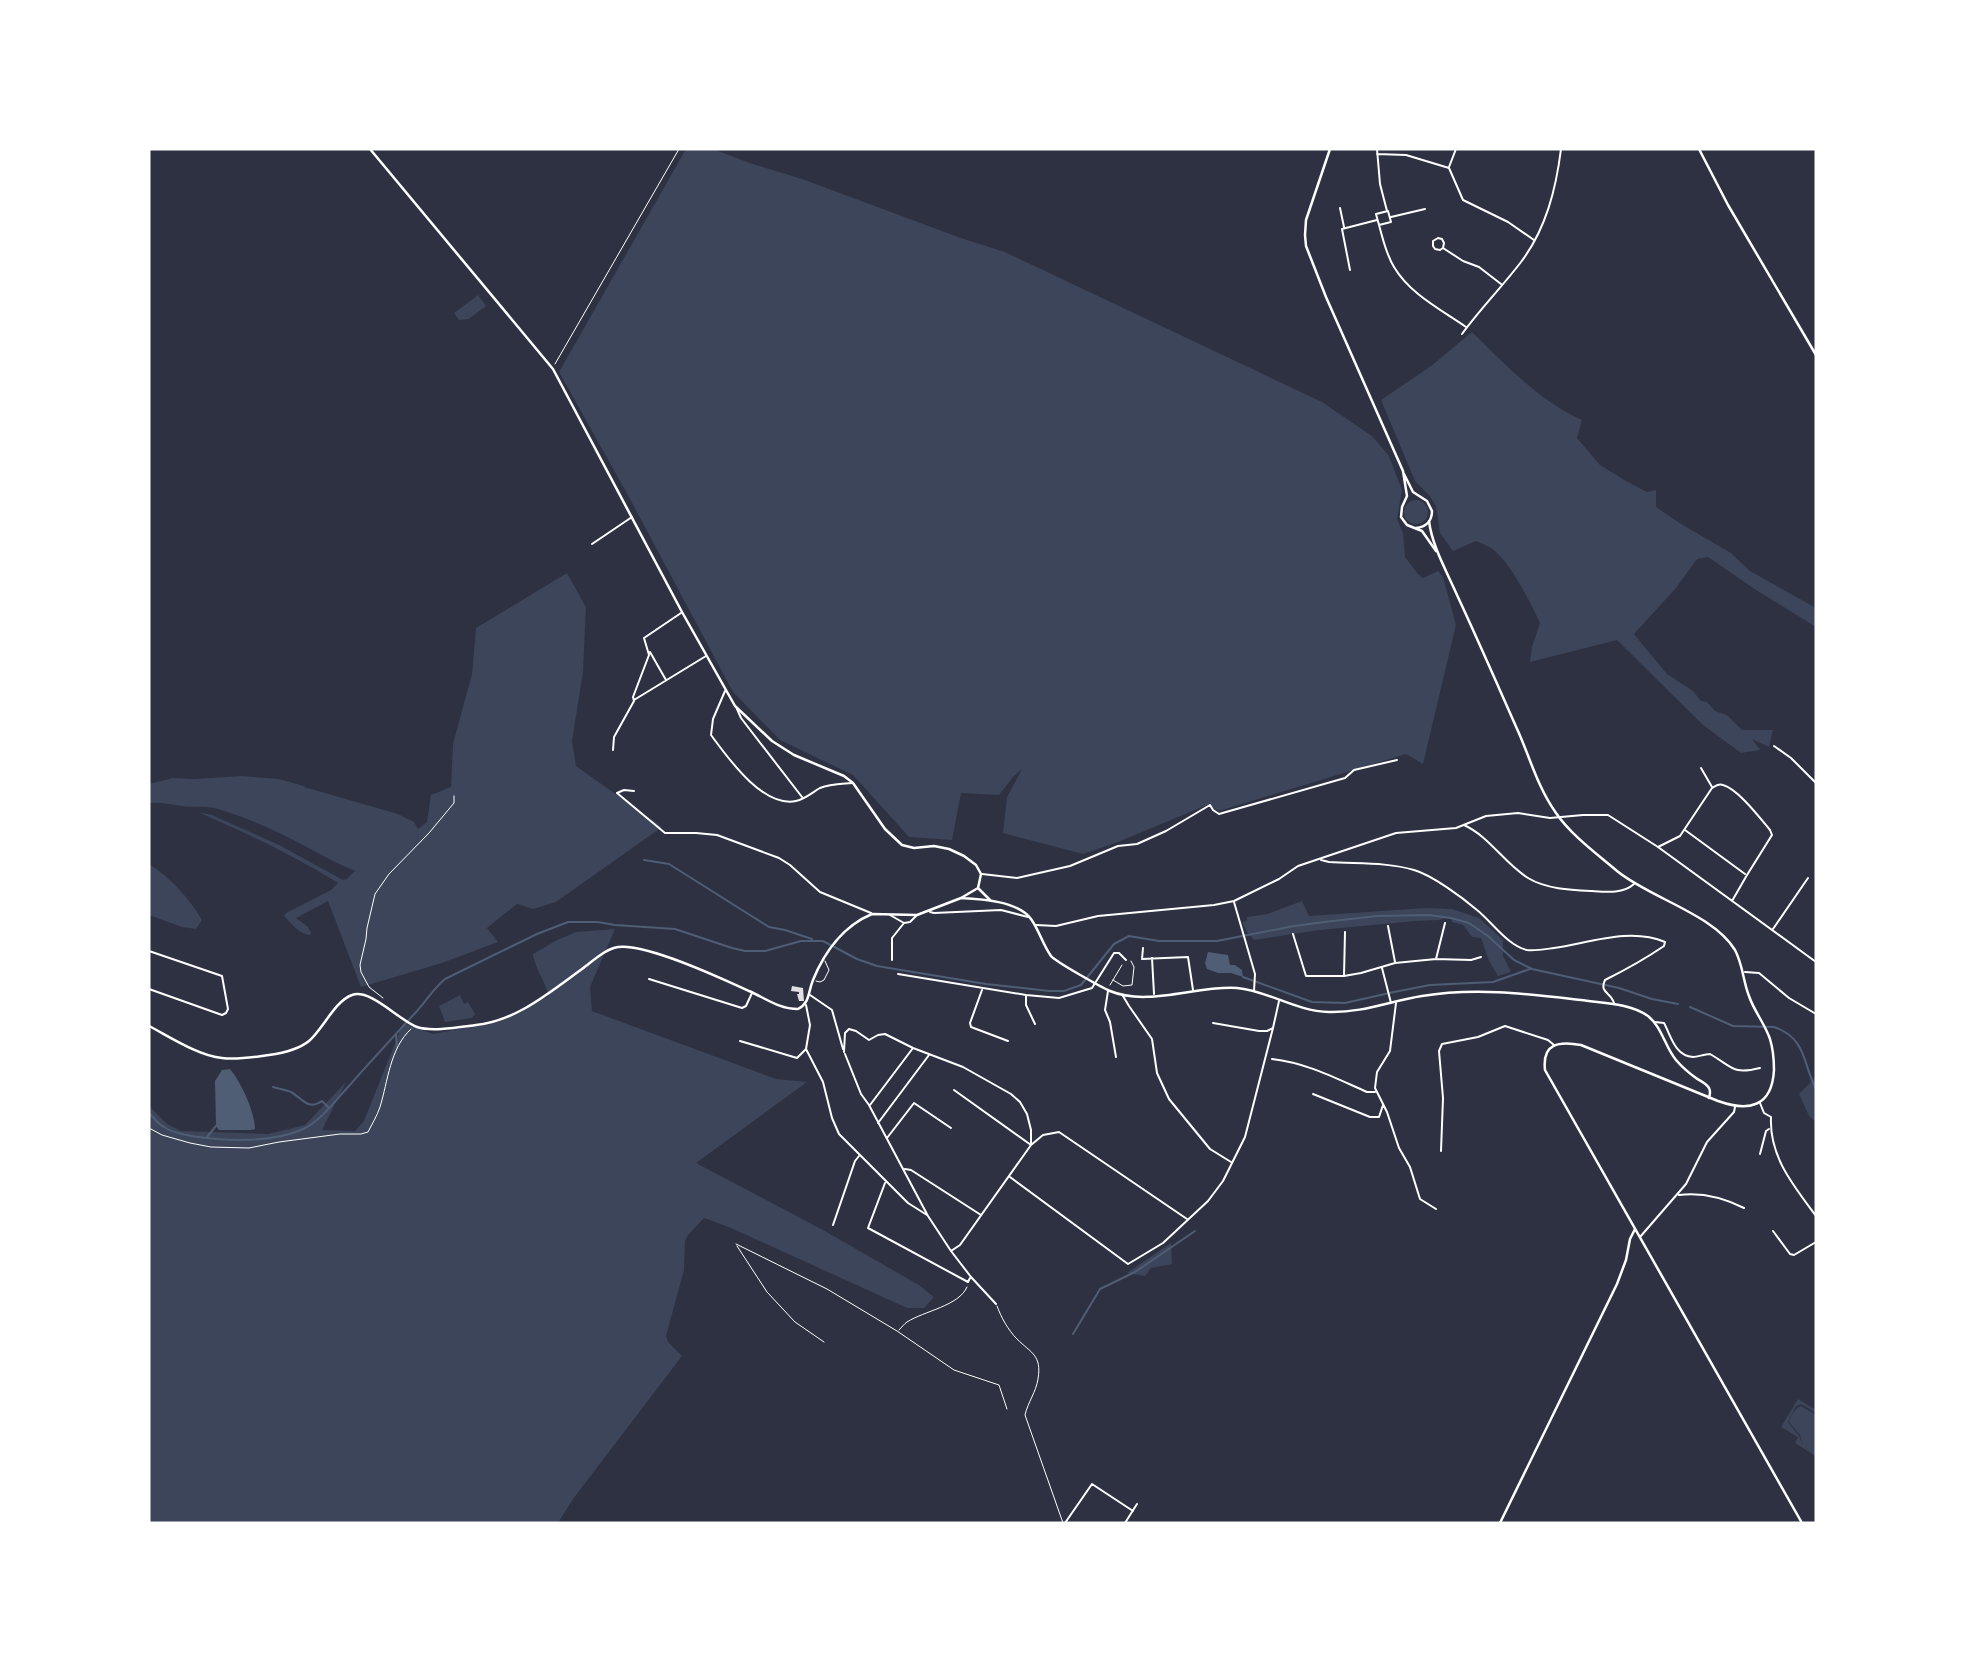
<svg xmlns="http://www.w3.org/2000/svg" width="1965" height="1672" font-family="Poppins,sans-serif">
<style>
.green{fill:#3c4559}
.water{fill:#4f5d75}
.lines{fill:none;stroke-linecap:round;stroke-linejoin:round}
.stream{stroke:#4f5d75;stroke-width:2}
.building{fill:#e0e0e3}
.path{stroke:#fff;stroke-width:1}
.service{stroke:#fff;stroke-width:1}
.minor{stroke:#fff;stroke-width:2}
.tertiary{stroke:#fff;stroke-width:2.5}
.secondary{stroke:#fff;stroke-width:2.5}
</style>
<rect width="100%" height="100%" fill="#2d3142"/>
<path class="green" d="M686 149H713L750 163 802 179 961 238 1005 252 1322 402 1372 436 1389 456 1402 490 1397 519 1403 533 1405 557 1418 574 1423 578 1438 571 1443 577 1456 625 1423 764 1406 754 1219 811 1207 805 1118 842 1083 854 1003 833 1007 797 1022 769 1014 776 999 795 961 793 952 840 909 837 853 775 780 740 733 692 630 499 559 372Z
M478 295 486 306 469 319 459 320 454 313Z
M1472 332C1506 365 1538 400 1582 420L1577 438 1600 465 1626 481 1647 492 1656 490V507L1681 524 1731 553 1750 571 1816 608V627L1756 590 1708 557 1697 559 1676 588 1634 634 1667 674 1693 691 1701 701 1707 702 1715 711 1727 715 1742 730H1773L1769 747 1752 739 1760 750 1741 753 1703 725 1617 640 1530 662 1532 647 1540 623C1529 600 1514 569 1496 552 1491 547 1483 544 1476 541L1453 551 1440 533 1436 506 1429 495 1415 481 1381 400 1431 366Z
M1404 512a12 12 0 1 1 24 0a12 12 0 1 1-24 0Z
M567 573 586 607 583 672 572 741 576 766 662 827 556 902 533 909 517 904 487 928 498 942 442 963 361 987 328 901 296 918 308 927 311 933 310 935C299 934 292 924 285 917L284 915 288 912 331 890 338 883C291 854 248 834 198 812L212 815 279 845 343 880 347 879 355 871C335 863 317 852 297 842 272 829 245 817 218 809 205 805 193 808 181 806 169 804 160 802 149 803V784L173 778 194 779 242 776 279 779 307 787H304L398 814 414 822 418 829 427 822 431 795 451 787 453 744 472 674 476 628Z
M149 864C171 878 189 898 202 920L196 929 182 927 149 915Z
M1302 901 1309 916 1425 908 1452 909 1479 918 1503 940V956L1511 972 1498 976 1489 961 1481 938 1472 937 1463 925 1452 922 1451 919 1445 918 1439 920 1415 921 1320 930 1254 940 1247 932 1242 922 1247 921V917L1267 914Z
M615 929 590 987 592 1011 776 1079 807 1082 696 1163 823 1230 919 1285 934 1297 924 1308H907L731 1228 704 1218 688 1235 685 1241 684 1270 666 1336 668 1342 682 1356 573 1499 558 1523H149V1106L167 1124 181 1131 268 1134 305 1125 346 1082 322 1130 355 1131 364 1121 403 1023 433 1034 499 1021 549 996C545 981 535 969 533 954L557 940 576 932Z
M460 995 464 1004 468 1002 475 1014 472 1018 445 1022 439 1006Z
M1815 1078 1816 1079V1122L1809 1116 1799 1094Z
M1171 1243 1172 1264 1151 1268 1145 1276 1127 1273Z
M1798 1399 1816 1410V1413L1801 1404 1796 1406 1788 1422 1799 1436 1803 1446 1800 1435 1789 1422C1791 1416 1795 1408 1801 1406L1816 1415V1456L1795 1443 1798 1437 1781 1427Z"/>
<path class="water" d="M1208 952 1228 955 1230 965H1235L1242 970 1243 977 1231 973H1218L1207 969 1205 963Z
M230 1069C241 1082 255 1112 255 1129L251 1130H219L216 1126 215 1081 222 1070Z"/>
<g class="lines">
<path class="stream" d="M644 860 669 864 769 927 785 930 812 939
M1243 977 1312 1002 1345 1003 1394 992 1430 985 1493 982 1530 969
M1690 1007 1733 1026 1774 1027C1807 1038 1803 1065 1816 1089
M396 1035 397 1048
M273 1087C279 1089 286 1090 291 1092 302 1098 308 1111 322 1101L329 1108
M149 1113C154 1118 158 1124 164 1127 178 1136 201 1137 216 1139 244 1141 275 1141 301 1130 320 1122 335 1101 348 1087 371 1061 394 1036 417 1011 427 1000 434 988 445 979L537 934 568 922H598L615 925 675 929 732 948 745 951H765L801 941H823L857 959 877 966 986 984 1049 991H1064L1081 985 1114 944 1129 936 1159 941H1217L1294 926 1324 922 1377 916 1429 915 1451 918 1469 923 1488 936 1514 960 1532 969 1619 988 1652 999 1678 1004
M207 1137 216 1126
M1073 1334 1100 1289 1135 1272 1195 1231"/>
</g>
<path class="building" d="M792 986 803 988 804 1001H799L797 994H799V992L791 991Z"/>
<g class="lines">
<path class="path" d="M555 364 679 149
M1113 980 1123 986 1132 985 1134 967 1131 961
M1110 985 1122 965
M383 998 369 987 361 972 360 965 366 939 367 928 375 894 389 874 429 833 454 803V796
M149 1128 162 1135 190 1143 211 1147 249 1148 279 1142 340 1134H361L368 1132C372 1124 377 1116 380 1107 388 1081 390 1048 411 1029
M736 1244 827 1289 897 1331 954 1370 999 1385 1007 1409
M737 1246 767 1292 795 1322 824 1342
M899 1330C902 1327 904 1324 907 1322 924 1311 959 1306 967 1287"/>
<path class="service" d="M816 981 820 982 824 980 829 970 825 961
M997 1306C1001 1317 1008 1330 1017 1339 1031 1353 1042 1355 1038 1379 1036 1392 1028 1402 1025 1415L1063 1523"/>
<path class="minor" d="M1377 149 1380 184 1387 211
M1377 154 1406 155 1449 168 1463 200 1508 222 1534 240
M1449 167 1456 149
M1340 208 1344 227
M1388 211 1391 222 1379 225 1376 214Z
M1391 217 1425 209
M1379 225C1383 239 1386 254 1394 267 1410 294 1440 309 1466 327
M1443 248 1444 243 1442 239 1438 238 1433 241V246L1435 249 1440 250 1443 248 1463 261 1479 267 1501 284
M1350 270 1342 229 1377 220
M1462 334C1480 309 1502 287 1521 262 1546 229 1556 189 1561 149
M592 544 632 517
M650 652 666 680
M725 691 713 719 711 735C728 758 763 808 796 801 805 799 813 792 820 788 830 784 842 784 852 783
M634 700 706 656
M737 709 741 718 802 797
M1774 746 1791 758 1816 783
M613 750 614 737 634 701 633 697 649 655 644 638 681 613
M1701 768 1712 787
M634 791 624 790 617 793 665 833H696L717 835 779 858 790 865 820 892 871 913
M1464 825C1490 837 1504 863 1528 878 1546 889 1571 890 1592 891 1606 892 1623 894 1634 884
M1685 830 1745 874
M1658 847 1680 836 1712 788C1716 786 1718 783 1723 785 1738 789 1760 818 1770 830L1772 835 1747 875 1732 901
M1321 860 1329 862C1357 864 1387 862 1414 870 1432 875 1463 898 1477 910 1492 922 1508 946 1527 950 1535 951 1546 949 1554 948 1589 943 1630 927 1665 942L1664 946C1645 959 1625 970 1605 980 1599 993 1611 992 1614 1003
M982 874 1017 878 1070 866 1118 846 1137 844 1166 831 1210 805 1213 810 1219 814 1345 778 1354 770 1397 760
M1234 902 1255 974 1254 991
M930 912 934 913 1001 910 1028 917
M890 915 904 923 910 922 917 915
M1036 925 1056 926 1098 916 1214 905 1234 901 1279 879 1298 866 1396 833 1456 828 1486 816 1518 813 1550 818 1583 815H1608L1658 847 1816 962
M1388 926 1395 962
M1773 929 1808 878
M1293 934 1306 976H1344L1361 973 1395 963 1436 959 1471 960 1481 957
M1143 948 1142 959 1188 957 1193 990
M149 951 222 976 228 1009 226 1013 222 1015 149 989
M1152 958 1154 994
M1436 959 1445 923
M892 960V938L904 923
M1382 968 1391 1003
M1745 972 1759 973 1789 998 1816 1014
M898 974 1026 995 1059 998 1092 988 1114 953H1119L1126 960
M1344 976 1345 932
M649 979 742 1008 746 1006 752 993
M982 990 970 1023 971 1027 1008 1041
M1108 991 1105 1010 1110 1022 1116 1057
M810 995 832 1010 843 1049
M1026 996V1005L1035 1024
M1123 996 1129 1006 1152 1039 1157 1073 1169 1099 1210 1149 1231 1162
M1396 1003 1390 1051 1377 1072 1375 1088 1387 1112 1399 1148 1410 1167 1420 1199 1436 1209
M806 1005 810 1025 806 1049 823 1082 832 1118 839 1134 908 1203 927 1215
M1655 1022 1664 1023C1671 1036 1675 1056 1693 1057 1698 1057 1704 1054 1710 1054 1733 1067 1732 1075 1760 1068
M1213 1023 1259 1031H1267L1273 1028
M740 1041 797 1058 806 1049
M844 1052 845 1033 849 1029 856 1031 869 1040 878 1035 885 1034 913 1048 963 1067 1011 1094 1020 1102 1027 1114 1031 1130V1145L960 1245 951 1251
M845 1054 861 1094 869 1105 928 1216 951 1251 971 1277 996 1304
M1272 1059C1307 1063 1335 1078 1367 1092H1375
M954 1090 1031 1145 1043 1135 1059 1132 1187 1219
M1313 1094 1370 1117H1379L1383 1105
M1760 1103 1764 1113 1771 1117C1769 1157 1794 1186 1816 1216
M870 1105 913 1048
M878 1123 929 1055
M887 1138 914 1103 951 1128
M1441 1151 1443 1098 1439 1051 1442 1044 1478 1037 1505 1026 1548 1040 1554 1045
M1760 1154 1766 1131 1769 1129
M905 1169 911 1170 981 1215
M1010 1177 1128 1264 1163 1243 1208 1201 1223 1181 1245 1137 1273 1028 1279 1001
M885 1183 868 1228 968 1282 970 1278
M1679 1195C1702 1192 1724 1198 1744 1208
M833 1225 855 1161 859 1156
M1773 1231 1790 1254 1794 1255 1816 1242
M1640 1237 1686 1184 1707 1142 1734 1112 1735 1107
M1065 1523 1092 1484 1133 1511
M1125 1523 1137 1504"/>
<path class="tertiary" d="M370 149 553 369 682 612 735 706 772 741 794 755 844 776 853 783 885 829 902 845 914 848 934 846 949 849 964 856 976 865 981 874 978 888
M1699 149 1728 205 1816 355
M978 888 990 900
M961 898C981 899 1018 901 1031 919 1039 930 1043 945 1051 956 1056 962 1101 987 1110 991 1148 1007 1198 985 1237 988 1269 991 1295 1011 1329 1012 1362 1013 1390 1001 1422 996 1475 987 1529 994 1581 1000 1602 1003 1630 1003 1648 1016 1662 1027 1665 1047 1676 1060 1682 1067 1689 1073 1696 1078 1700 1081 1706 1083 1709 1088 1711 1092 1710 1093 1709 1098
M149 1026C170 1037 199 1056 222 1058 238 1060 253 1057 269 1055 283 1053 298 1050 309 1041 323 1029 335 1001 352 995 370 988 400 1021 417 1027 432 1032 460 1027 476 1025 516 1021 550 992 582 969 593 961 605 949 618 947 646 943 721 978 749 991 765 998 779 1009 798 1009 810 1003 808 992 813 980 824 953 843 926 872 914L917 915 961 898 978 888"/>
<path class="secondary" d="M1330 149 1306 220 1305 235 1306 246 1326 297 1403 471 1407 496 1402 507 1401 517 1407 525 1422 531 1436 551
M1404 474 1413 492 1427 501 1432 511C1432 521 1426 527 1416 528
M1429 521C1432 546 1447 572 1457 595 1478 640 1498 686 1518 731 1530 758 1538 788 1556 813 1571 835 1597 854 1617 871 1650 898 1713 914 1735 950 1743 965 1743 981 1749 996 1754 1011 1765 1024 1770 1039 1773 1049 1774 1060 1774 1070 1772 1107 1749 1112 1718 1101L1581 1045C1559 1041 1542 1043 1545 1070L1802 1523
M1500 1523 1617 1284 1626 1260 1630 1239 1635 1229"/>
</g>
<rect width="1965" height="1672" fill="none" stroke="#ffffff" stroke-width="301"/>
</svg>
